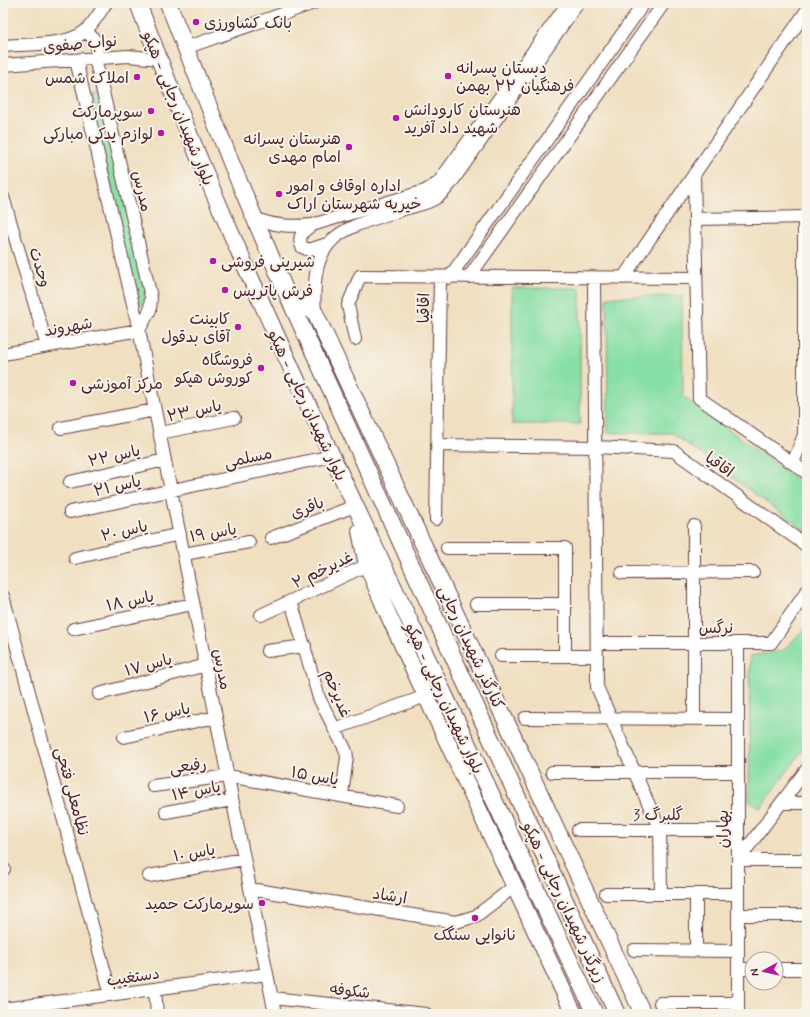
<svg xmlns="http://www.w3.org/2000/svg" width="810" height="1017" font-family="Mynerve,'Playpen Sans Arabic',sans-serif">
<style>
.green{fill:#86dfa4;stroke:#687f68}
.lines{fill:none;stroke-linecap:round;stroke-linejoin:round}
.minor-casing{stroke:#633c41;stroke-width:14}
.major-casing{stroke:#633c41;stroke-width:18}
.minor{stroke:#fff;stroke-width:12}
.major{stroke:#fff;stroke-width:16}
.poi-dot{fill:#b5179e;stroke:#f7f3e8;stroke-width:1.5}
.labels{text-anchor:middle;stroke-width:4;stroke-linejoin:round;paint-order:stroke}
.poi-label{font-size:16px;fill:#4a1f2b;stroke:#f7f3e8;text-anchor:start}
.street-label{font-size:16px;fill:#4a1f2b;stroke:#f7f3e8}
</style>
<rect width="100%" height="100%" fill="#f7f3e8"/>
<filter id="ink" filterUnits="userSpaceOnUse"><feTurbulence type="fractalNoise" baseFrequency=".025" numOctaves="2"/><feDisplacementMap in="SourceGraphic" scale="8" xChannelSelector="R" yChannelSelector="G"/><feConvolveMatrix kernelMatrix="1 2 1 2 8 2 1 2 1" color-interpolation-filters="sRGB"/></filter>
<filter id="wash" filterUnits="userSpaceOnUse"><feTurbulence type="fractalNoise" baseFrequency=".012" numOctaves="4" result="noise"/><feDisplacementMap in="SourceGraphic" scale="16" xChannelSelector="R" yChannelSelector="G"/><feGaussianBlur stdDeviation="0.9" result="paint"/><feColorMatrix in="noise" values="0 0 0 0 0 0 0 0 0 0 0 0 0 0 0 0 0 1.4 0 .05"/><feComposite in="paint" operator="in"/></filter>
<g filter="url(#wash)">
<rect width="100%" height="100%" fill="#f0dfc0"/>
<path class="green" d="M94 94 99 95 148 296C146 303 144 306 136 304L133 299 92 99Z
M512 288H580V424H512Z
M682 296 683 396 807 487V532L672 433H608L607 297Z
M807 626V745L760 808 749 801 750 656 783 651Z"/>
</g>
<g filter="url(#ink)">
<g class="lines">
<defs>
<path id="minor" d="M85 32C96 38 100 45 95 58L151 297 150 310 139 330
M3 46C24 44 67 46 84 32 93 25 100 12 106 3
M185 48 314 3
M76 60 139 330 275 1014
M3 65 128 56 160 59
M694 174 699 398 807 473
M3 197 47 346
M254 218C274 226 291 227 312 225L425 191 438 183 568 3
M695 219 807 217
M312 225C303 231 297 236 302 247L309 250 327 244
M469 277 664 3
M449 278 644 3
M594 278 597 687 660 830 661 894
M623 278 807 10
M315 313C310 234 339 230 404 209 414 206 428 204 436 198 442 195 447 188 451 183L578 3
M355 339 348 305 360 276 696 278
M3 354 139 330
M61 428 155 410
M160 433 234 418
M437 445 596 447 674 451 807 546
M793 463 804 435V217
M70 482 165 460
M70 512 332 456
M436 519 440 278
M694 526V719
M271 538 355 506
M447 548H565V656
M184 554 249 542
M75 558 180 534
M622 573 753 572
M3 596 111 995
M291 601 319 698 346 751 347 757 342 795
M476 604H565
M261 615 367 565
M73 629 193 604
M597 643H771L807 591
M738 643V1014
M267 651 305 646
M501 656H597
M99 694 206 665
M525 718 738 719
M334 729 426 696
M124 737 216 717
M552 772H738
M153 786 228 776 397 806
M781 803H807
M166 812 232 800
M578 830H738
M738 860 807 769
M738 860H807
M3 869H4
M149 876 244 859
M250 889 456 922 476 916 515 886
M606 894H738
M738 915H807
M634 950 738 951
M696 950V894
M738 969H752
M776 969H807
M155 989 157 1014
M272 998 426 1014
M660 1003H738
M3 1009 267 974"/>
<path id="major" d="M138 3C203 179 282 350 362 520 439 685 516 850 595 1014
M168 3 232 165 286 292 617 1014
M287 293 315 313 643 1014
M360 531 367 565 387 612 574 1014"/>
</defs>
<use href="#minor" class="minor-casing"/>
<use href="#major" class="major-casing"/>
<use href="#minor" class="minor"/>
<use href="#major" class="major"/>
</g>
</g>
<g class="poi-dot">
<circle cx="196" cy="22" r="4"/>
<circle cx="448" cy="76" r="4"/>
<circle cx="137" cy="77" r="4"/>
<circle cx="151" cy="111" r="4"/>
<circle cx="396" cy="118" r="4"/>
<circle cx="161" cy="133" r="4"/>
<circle cx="349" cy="147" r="4"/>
<circle cx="279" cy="194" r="4"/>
<circle cx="213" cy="261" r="4"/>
<circle cx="225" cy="290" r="4"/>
<circle cx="238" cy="327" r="4"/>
<circle cx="261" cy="368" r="4"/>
<circle cx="73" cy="383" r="4"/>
<circle cx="262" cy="903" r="4"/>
<circle cx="475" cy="918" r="4"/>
</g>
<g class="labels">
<g class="poi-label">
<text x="204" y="28">بانک کشاورزی</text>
<text x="456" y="73">دبستان پسرانه<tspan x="456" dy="18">فرهنگیان ۲۲ بهمن</tspan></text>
<text x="129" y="83" text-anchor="end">املاک شمس</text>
<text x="404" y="115">هنرستان کارودانش<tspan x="404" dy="18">شهید داد آفرید</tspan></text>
<text x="143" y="117" text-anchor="end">سوپرمارکت</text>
<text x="153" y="139" text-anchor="end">لوازم یدکی مبارکی</text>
<text x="341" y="144" text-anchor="end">هنرستان پسرانه<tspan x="341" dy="18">امام مهدی</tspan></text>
<text x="287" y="191">اداره اوقاف و امور<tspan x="287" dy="18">خیریه شهرستان اراک</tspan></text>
<text x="221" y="267">شیرینی فروشی</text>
<text x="233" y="296">فرش پاتریس</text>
<text x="230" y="324" text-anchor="end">کابینت<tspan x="230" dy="18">آقای بدقول</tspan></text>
<text x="253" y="365" text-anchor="end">فروشگاه<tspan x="253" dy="18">کوروش هپکو</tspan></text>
<text x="81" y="389">مرکز آموزشی</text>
<text x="254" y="909" text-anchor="end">سوپرمارکت حمید</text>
<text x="475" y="940" text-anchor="middle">نانوایی سنگک</text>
</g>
<g class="street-label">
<text transform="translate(80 43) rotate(-5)" y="6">نواب صفوی</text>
<text transform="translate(179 108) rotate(68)" y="6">بلوار شهیدان رجایی - هپکو</text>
<text transform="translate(143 191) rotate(77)" y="6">مدرس</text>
<text transform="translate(41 267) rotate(73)" y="6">وحدت</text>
<text transform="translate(423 308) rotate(-89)" y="6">اقاقیا</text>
<text transform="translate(68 326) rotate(-10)" y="6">شهروند</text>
<text transform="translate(308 405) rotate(65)" y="6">بلوار شهیدان رجایی - هپکو</text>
<text transform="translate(194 410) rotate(-12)" y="6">یاس ۲۳</text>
<text transform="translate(114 455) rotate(-13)" y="6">یاس ۲۲</text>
<text transform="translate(248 457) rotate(-12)" y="6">مسلمی</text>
<text transform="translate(720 464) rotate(36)" y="6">اقاقیا</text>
<text transform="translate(117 485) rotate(-13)" y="6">یاس ۲۱</text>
<text transform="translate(307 507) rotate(-21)" y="6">باقری</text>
<text transform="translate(124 530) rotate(-13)" y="6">یاس ۲۰</text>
<text transform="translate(213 532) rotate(-10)" y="6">یاس ۱۹</text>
<text transform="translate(322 569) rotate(-26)" y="6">غدیرخم ۲</text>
<text transform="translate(130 600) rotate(-12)" y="6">یاس ۱۸</text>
<text x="716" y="633">نرگس</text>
<text transform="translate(472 647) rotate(65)" y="6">کنارگذر شهیدان رجایی</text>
<text transform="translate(148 664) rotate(-15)" y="6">یاس ۱۷</text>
<text transform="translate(223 669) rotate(79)" y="6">مدرس</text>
<text transform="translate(338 693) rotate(68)" y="6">غدیرخم</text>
<text transform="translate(445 698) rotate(65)" y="6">بلوار شهیدان رجایی - هپکو</text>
<text transform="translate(167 712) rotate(-12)" y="6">یاس ۱۶</text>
<text transform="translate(188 765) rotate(-7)" y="6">رفیعی</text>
<text transform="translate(315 775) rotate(10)" y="6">یاس ۱۵</text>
<text transform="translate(196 790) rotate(-11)" y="6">یاس ۱۴</text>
<text transform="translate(73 791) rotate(75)" y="6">نظامعلی فتحی</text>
<text x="658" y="820">گلبرگ 3</text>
<text transform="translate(722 829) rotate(-90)" y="6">بهاران</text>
<text transform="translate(194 852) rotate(-10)" y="6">یاس ۱۰</text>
<text transform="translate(390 895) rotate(9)" y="6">ارشاد</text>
<text transform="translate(565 902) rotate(65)" y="6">زیرگذر شهیدان رجایی - هپکو</text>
<text transform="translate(133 976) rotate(-8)" y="6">دستغیب</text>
<text transform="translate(350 990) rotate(6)" y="6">شکوفه</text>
</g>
</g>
<rect width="810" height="1017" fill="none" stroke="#f7f3e8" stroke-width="16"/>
<g transform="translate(764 971) rotate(262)"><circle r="19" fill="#f7f3e8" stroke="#b29e9c"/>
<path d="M0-3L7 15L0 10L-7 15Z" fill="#b5179e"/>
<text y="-6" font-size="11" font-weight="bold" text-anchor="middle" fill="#4a1f2b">N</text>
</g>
</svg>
